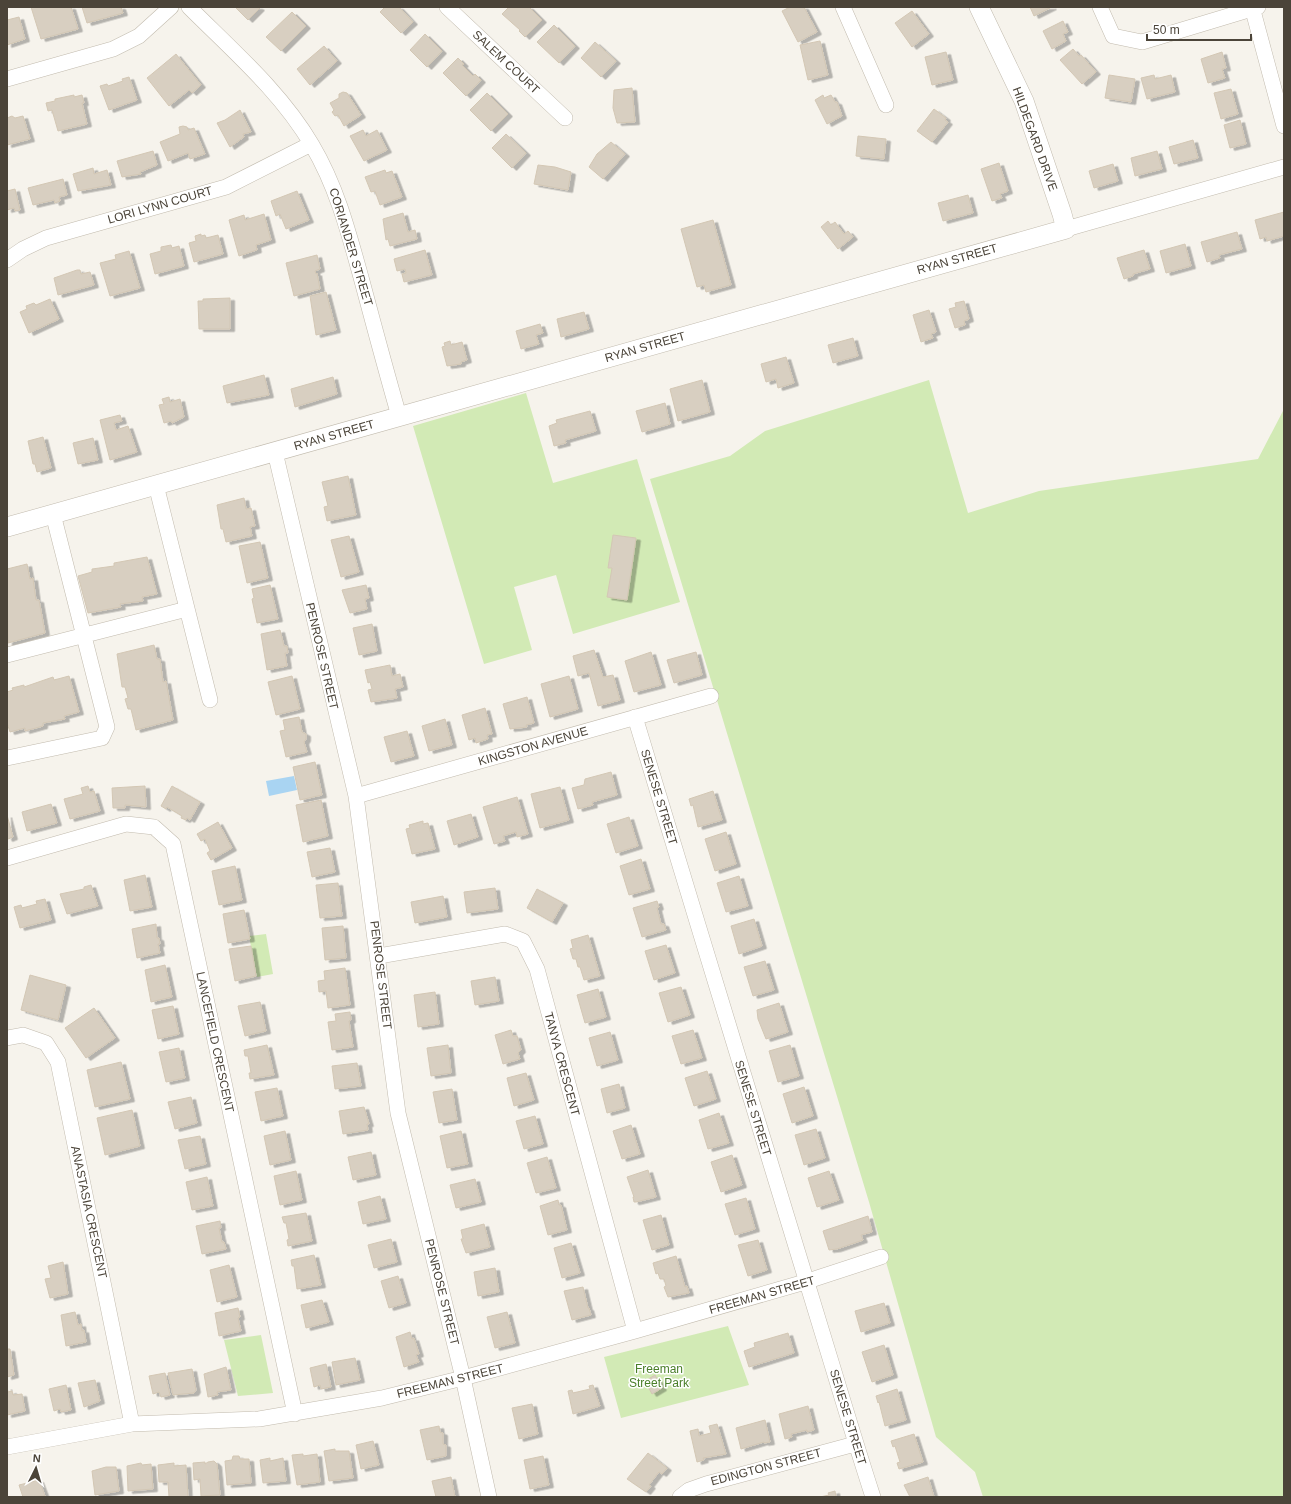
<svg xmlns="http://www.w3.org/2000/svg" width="1291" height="1504" font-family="Helvetica,sans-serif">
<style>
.green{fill:#d2eab5}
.water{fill:#a9d4f2}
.building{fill:#d8cfc1;stroke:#d3c7b4;filter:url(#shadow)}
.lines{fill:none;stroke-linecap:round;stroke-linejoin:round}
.minor-casing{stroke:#c2bbae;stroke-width:16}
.tertiary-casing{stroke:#c2bbae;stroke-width:20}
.minor{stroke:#fff;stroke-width:15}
.tertiary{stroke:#fff;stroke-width:19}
.labels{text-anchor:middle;stroke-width:3;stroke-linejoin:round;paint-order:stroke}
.street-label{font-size:12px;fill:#4b4439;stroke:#fff}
.park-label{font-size:12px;fill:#4a7f2a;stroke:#fff}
</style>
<defs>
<filter id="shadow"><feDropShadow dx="4.5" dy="2.5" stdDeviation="0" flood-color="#0004"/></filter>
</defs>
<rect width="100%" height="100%" fill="#f6f3ec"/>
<path class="green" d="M929 380 968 513 1039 491 1258 459 1284 409V1497H983L975 1472 936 1437 869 1202 650 479 730 456 765 431Z
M526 393 553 483 637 459 680 602 573 634 556 575 514 587 532 650 484 664 413 426Z
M266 934 273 974 257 977 249 936Z
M728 1326 749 1385 621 1418 604 1357Z
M261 1335 273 1393 238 1396 224 1340Z"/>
<path class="water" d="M294 776 297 790 269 796 266 781Z"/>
<path class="building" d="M31 7H71L78 29 41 39Z
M82 7H121L123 13 87 23Z
M235 7H258L260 8 248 20Z
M385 7H399L413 22 401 33 380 12Z
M509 7H529L542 20 525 37 519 31 520 30 502 14Z
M790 7H804L817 32 798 42 782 11Z
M1030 7H1052L1034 16Z
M912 11 929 34 912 47 895 23Z
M292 12 306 26 281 51 266 37Z
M19 17 25 39 7 45V20Z
M1063 21 1068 32 1063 34 1066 41 1052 49 1043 31Z
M554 25 575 46 559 63 537 42Z
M425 34 442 51 427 67 410 50Z
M820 41 828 75 808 80 800 45Z
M595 42 616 61 601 77 581 58Z
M324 46 337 61 310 85 297 69Z
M1073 49 1079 56 1081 55 1096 72 1082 84 1060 60Z
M946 52 953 80 932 85 925 57Z
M1222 52 1226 68 1222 69 1225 78 1208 83 1201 59Z
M176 54 201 85 192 93 189 90 169 106 147 78Z
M458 58 464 64 462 65 473 76 475 74 481 80 466 96 443 73Z
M1109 75 1135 79 1131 102 1105 98Z
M1154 75 1155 79 1171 75 1175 92 1147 99 1141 78Z
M129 77 137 100 109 110 100 86 107 84 108 86 123 81 122 79Z
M632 88 635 122 617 123 613 108 614 90Z
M1231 89 1238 114 1221 119 1214 93Z
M343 92 347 93 361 115 344 126 338 115 335 116 332 112 334 110 330 103 339 98V94Z
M487 93 508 114 491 131 470 110Z
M74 95V97L82 95 84 103H82L87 124 58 131 52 110 48 111 46 103 55 101V99Z
M823 95 824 98 831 95 835 102H837L842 116 827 124 815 100Z
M934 109 946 118 945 120 948 122 932 142 917 131Z
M240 110 251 132 243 134 244 137 230 147 217 123 225 120Z
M12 116 15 118 23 116 30 139 7 145V118Z
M1240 120 1246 144 1230 148 1224 125Z
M183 126 187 127 188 130 194 128 205 154 190 159 188 153 168 161 160 142 180 134 179 127Z
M363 130 366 136 377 130 387 150 364 161 350 136Z
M506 134 526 153 512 168 492 148Z
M858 136 886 139 884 159 856 156Z
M1193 140 1198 158 1174 164 1169 147Z
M611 142 625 154 603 179 589 167 597 154Z
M153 151 157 165 140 172 141 174 122 177 117 161Z
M1157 151 1162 169 1135 176 1131 158Z
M999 163 1008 191 1000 194 1002 198 992 201 981 169Z
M1113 164 1118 181 1094 188 1089 171Z
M538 165 555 167 571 172 568 190 534 184Z
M93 168 94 174 107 170 111 185 78 191 73 174Z
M385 170 386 173 392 171 402 197 380 205 375 191 371 192 365 177Z
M63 179 67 195 59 197 60 201 55 203 54 200 33 205 28 188Z
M15 189 20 210 15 211 14 208 7 210V191Z
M297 191 309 220 286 229 280 214 276 216 271 201Z
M968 195 973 213 943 221 938 203Z
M1284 212V236L1267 241 1266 237 1260 239 1255 220Z
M403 213 408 232 415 230 417 239 390 246 388 239 386 240 383 219Z
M264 214 271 240 256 245 257 250 239 256 229 220 244 215 245 220Z
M713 220 731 285 706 292 704 285 697 287 681 229Z
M828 221 831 225 835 222 844 234 848 231 853 237 838 249 821 227Z
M1237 232 1242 249 1219 255 1220 258 1207 262 1201 242Z
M201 234V236L205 235 206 238 218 235 223 254 194 262 189 243 196 241 195 236Z
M1185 244 1191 266 1166 273 1160 251Z
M171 245 172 248 179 246 184 266 155 274 150 254 161 251V247Z
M425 250 432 275 404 282 402 274 406 273 405 269 397 271 394 259Z
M1144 250 1150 269 1133 274V276L1124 279 1117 258Z
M129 251 140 288 110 296 100 263 116 259 115 255Z
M317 255 320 269 315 271 316 274 317 273 320 289 294 296 286 263Z
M77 270H80L81 274 90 272 94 285 58 295 54 278Z
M326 292 336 330 316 335 310 296Z
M230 298V329H199L198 301H203V299Z
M50 299 59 319 29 333 20 312 27 309 26 306 34 303 36 305Z
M964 301 969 319 964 321 965 325 955 328 949 309 956 307 955 303Z
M929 310 936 332 931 334 933 338 921 342 913 315Z
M584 312 589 329 561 337 557 319Z
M540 324 543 333 536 335 539 344 521 349 516 331Z
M853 338 858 356 833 363 828 345Z
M450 341 451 345 462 342 467 360 461 362V364L447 366 442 347 445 346 444 343Z
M786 357 794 383 778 388 776 379 766 382 761 364Z
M264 375 269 395 227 403 223 386Z
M333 377 337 394 295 407 291 389Z
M702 380 710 412 678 421 670 389Z
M169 397 170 402 180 399 184 417 172 423 171 421 164 423 159 405 164 404 162 399Z
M665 403 670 424 642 432 636 411Z
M590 411 596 431 565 440 566 443 554 446 549 426 557 423 556 420Z
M120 415 122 421 114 423 116 430 128 426 137 452 110 460 100 420Z
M43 437 51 468 37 472 35 464H33L28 441Z
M93 438 98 460 78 464 73 443Z
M348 476 356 515 327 521 324 507 328 506 322 482Z
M244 498 246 509 251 508 255 526 250 527 252 536 226 542 223 529H221L217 505Z
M613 535 636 538 627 600 607 597 612 568H608Z
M349 536 359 572 341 577 331 540Z
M260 542 268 578 247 583 239 546Z
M147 557 157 594 142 597 143 601 120 604 121 607 88 613 78 576 92 572V569L114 566V563Z
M27 564 30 579 33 578 36 600H39L45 633 8 643 7 569Z
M270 585 278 619 257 623 252 599 254 598 252 589Z
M366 585 369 598 365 599 367 609 350 613 342 590Z
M372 624 377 651 359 655 353 628Z
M280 630 284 646H287L288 653H285L287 666 267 670 261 634Z
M154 645 157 659H160L163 682 166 681 173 720 136 730 131 709H128L125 699 128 698 125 687H122L117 654Z
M594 650 603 677 613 675 620 700 598 706 589 673 578 676 573 656Z
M651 652 661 685 634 692 625 661Z
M696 652 702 675 674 683 667 660Z
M390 665 392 676 400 674 403 687 395 689 397 698 371 702 368 690 372 689 370 682 368 683 365 670Z
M69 676 79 712 64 716 65 719 43 723V726L25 731V728L10 732 7 723V692L13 690 12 688 24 685V687L53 677 54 680Z
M292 676 300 709 276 715 268 682Z
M569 676 578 709 550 717 541 684Z
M527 697 534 723 526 725 527 727 510 729 503 704Z
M485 708 492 734 487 735 488 739 476 743 475 738 469 740 462 715Z
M299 717 302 732 306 734V739L304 742 307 752 286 757 280 731 285 730 283 720Z
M445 719 452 745 429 751 422 726Z
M407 731 414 756 391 762 384 737Z
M315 762 322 795 300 800 293 767Z
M611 772 617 795 592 802 593 805 578 809 572 788 584 785 585 779Z
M88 786 90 792 94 791 100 811 70 819 64 799 83 794 81 788Z
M145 786 146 807 125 805V808H113L112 788Z
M172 786 200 802 190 820 187 818 186 820 181 818 182 816 167 807 166 809 161 806Z
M560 787 569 820 540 828 531 794Z
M713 791 722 820 698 827 693 805 691 806 689 799Z
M517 797 528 834 517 837 516 832 503 836 505 841 494 844 483 807Z
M321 800 328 836 303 842 296 805Z
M51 804 57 823 27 831 22 812Z
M471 814 478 837 454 845 447 821Z
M7 815 13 837 8 839 7 837Z
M629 817 638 846 616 853 607 824Z
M423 821V824L428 823 435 849 412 854 406 829 410 828 409 825Z
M218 822 232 848 211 860 207 853 210 851 207 844 205 839 201 841 197 834Z
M726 832 736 864 715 871 705 839Z
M330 848 335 872 312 877 307 852Z
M641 859 650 889 629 895 620 866Z
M235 866 242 900 219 905 212 871Z
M145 875 152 907 130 911 124 880Z
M739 876 748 906 726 912 717 883Z
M338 883 342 916 320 918 316 885Z
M91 885 98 906 67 914 60 894 84 889V887Z
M495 888 498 909 467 913 464 892Z
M537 889 563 903 552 922 527 908Z
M443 896 447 917 415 923 411 902Z
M45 899 51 920 20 928 14 907 21 905 22 908 37 904 36 901Z
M657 901 659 907 657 908 661 924H664L666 930 642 937 633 908Z
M244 910 250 939 228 943 223 914Z
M754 919 762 946 739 954 731 926Z
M156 924 157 938H159L160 944H158L160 953 137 958 132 929Z
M343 926 346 958 325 960 322 928Z
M588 935 600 976 584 980 580 967H578L576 959H573L570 949 573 948 571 940Z
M666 945 675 973 654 980 645 951Z
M251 946 256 976 235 981 229 949Z
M765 961 774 990 753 996 744 967Z
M165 965 172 997 151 1002 145 970Z
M345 968 350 1005 328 1008 326 991 319 992 318 981 325 980 324 971Z
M30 975 66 985 58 1020 21 1010Z
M495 977 499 1001 475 1005 471 981Z
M681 987 690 1015 668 1022 659 993Z
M598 989 606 1017 585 1023 577 995Z
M435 992 439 1024 418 1027 414 995Z
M260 1002 266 1031 245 1036 238 1006Z
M779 1003 788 1032 766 1039 758 1019 757 1010Z
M173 1006 179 1034 158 1039 152 1010Z
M94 1008 115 1038 86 1058 65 1028Z
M350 1012 351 1020 349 1021 353 1047 332 1050 328 1022 336 1021 335 1014Z
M511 1030 513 1036H517L521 1050 518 1053 520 1059 503 1064 495 1035Z
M693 1030 702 1058 681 1064 672 1036Z
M610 1032 618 1060 597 1066 589 1038Z
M267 1045 274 1075 250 1079 249 1073H251L248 1056H245L244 1050Z
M448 1045 451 1073 431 1076 427 1048Z
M790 1045 799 1076 778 1082 769 1051Z
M179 1048 185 1078 166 1082 159 1052Z
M121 1062 130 1099 95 1107 87 1070Z
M357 1063 361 1086 335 1089 332 1066Z
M707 1071 716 1099 694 1106 685 1078Z
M526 1073 534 1100 514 1106 507 1078Z
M619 1084 625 1108 607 1113 601 1089Z
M804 1087 813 1116 792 1123 783 1094Z
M277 1088 283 1116 261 1121 255 1092Z
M452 1089 457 1120 439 1123 433 1092Z
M191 1097 197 1123 175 1129 168 1102Z
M364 1107 369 1124H367L368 1130 343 1134 339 1111Z
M132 1110 140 1146 105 1155 97 1118Z
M719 1113 729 1143 708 1149 699 1120Z
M535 1116 543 1144 524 1149 516 1121Z
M631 1125 640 1154 622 1159 613 1131Z
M816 1129 825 1158 804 1165 795 1135Z
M285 1131 291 1160 270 1165 264 1136Z
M461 1131 468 1164 447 1168 440 1136Z
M200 1136 206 1164 185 1169 178 1140Z
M371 1152 376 1175 353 1180 348 1157Z
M732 1155 742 1185 721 1192 711 1162Z
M547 1157 556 1188 536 1193 527 1163Z
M648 1170 656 1197 636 1202H634L633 1197H634L627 1177Z
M296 1171 302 1200 280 1205 274 1176Z
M829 1171 839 1200 817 1207 808 1178Z
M207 1177 213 1206 192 1210 186 1182Z
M475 1179 481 1202 456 1208 450 1185Z
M380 1196 386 1219 363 1224 358 1202Z
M746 1198 755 1229 735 1235 725 1204Z
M558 1200 559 1205H561L567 1230 548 1235 540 1206Z
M306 1213 312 1241 288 1246 287 1240 289 1239 286 1223H284L282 1217Z
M661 1215 669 1245 652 1250 643 1220Z
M868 1216 872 1232 861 1235 863 1240 837 1249 829 1250 823 1231Z
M220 1221 221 1228H219L222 1242H224L226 1249 202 1254 196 1226Z
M484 1224 490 1247 466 1253 461 1239H463L461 1230Z
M391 1239 397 1262 374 1268 368 1245Z
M758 1240 767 1270 748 1276 738 1245Z
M571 1243 580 1273 562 1278 554 1248Z
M314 1255 321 1285 297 1289 294 1266H292L291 1260Z
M676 1256 685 1287 687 1286 689 1293 668 1297 664 1287 666 1286 664 1279H660L658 1273 656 1274 653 1263Z
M63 1262 68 1294 50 1298 45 1279 51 1278 48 1266Z
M229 1265 237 1297 217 1302 210 1270Z
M495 1268 499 1292 478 1296 474 1272Z
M398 1276 406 1303 389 1308 381 1281Z
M583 1287 588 1308H589L591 1315 572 1320 564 1291Z
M322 1300 329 1322 306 1328 301 1305Z
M884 1303 890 1323 861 1332 855 1311Z
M238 1308 240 1317 238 1318 241 1331 219 1336 215 1313Z
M75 1312 78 1325 81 1324 82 1331 84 1330 86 1342 66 1346 61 1315Z
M507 1312 515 1343 495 1348 487 1317Z
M410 1332 412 1339 414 1338 419 1354 416 1355 419 1362 404 1367 396 1337Z
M788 1333 794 1353 749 1367 744 1351 755 1347 754 1343Z
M884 1345 893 1375 872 1382 862 1352Z
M7 1349H10L14 1375 7 1377Z
M355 1358 360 1380 336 1385 332 1362Z
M326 1364 331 1387 321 1389 320 1385 314 1387 310 1368Z
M226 1367 231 1390 217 1392 218 1395 208 1397 204 1374Z
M192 1369 196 1390 194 1393 173 1395 168 1373Z
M165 1373 170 1395 161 1397 159 1392 153 1394 149 1376Z
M655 1375 662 1388 652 1394 645 1381Z
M95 1380 100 1401 84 1407 78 1383Z
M66 1385 71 1410 61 1412 60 1409 54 1411 49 1389Z
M593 1385 600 1406 573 1414 568 1391 572 1390 573 1393 590 1389 589 1386Z
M7 1387 8 1392 12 1391 13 1395 22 1394 25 1411 7 1415Z
M897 1389 906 1420 885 1426 879 1402 878 1403 876 1396Z
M532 1404 538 1434 519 1439 512 1408Z
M808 1406 814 1430 807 1432V1430L791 1434 792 1437 785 1439 779 1414Z
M765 1420 770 1442 764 1443V1442L741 1449 736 1428Z
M717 1424 726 1454 703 1458 704 1460 697 1462 690 1431 698 1429 699 1436 711 1433 709 1426Z
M439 1426 440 1432 443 1433V1444L446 1445V1456L427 1460 420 1430Z
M914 1434 923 1462 899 1469 897 1463 900 1462 895 1446 893 1447 891 1441Z
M373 1441 379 1465 361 1469 356 1445Z
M335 1449V1451H349L353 1478 329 1481 324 1451Z
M648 1453 667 1468 662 1474 659 1472 649 1485 651 1486 646 1492 627 1479Z
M303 1454V1456L317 1454 320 1482 297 1485 292 1455Z
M233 1456H239L240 1459H249L251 1483 227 1485 225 1461 232 1460Z
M543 1456 549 1485 530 1489 524 1460Z
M270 1458V1461L283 1458 286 1481 263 1483 260 1460Z
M214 1461 217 1464 220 1495 201 1496 200 1479 194 1480 193 1463 205 1462V1464L208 1462Z
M141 1463 142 1465 151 1464 153 1489 128 1491 127 1466Z
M174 1463V1466L186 1465 188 1497H169L168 1482H159L158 1465Z
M106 1467H116L119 1491 95 1495 92 1471Z
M451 1477 455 1497H436L432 1481Z
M928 1477 934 1497H910L904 1485Z
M39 1480 45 1496 23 1497 19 1485Z
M835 1491 836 1497H820L829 1495 828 1493Z"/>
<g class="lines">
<defs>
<path id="minor" d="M189 7C232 50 281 92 312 145 337 187 349 234 362 281 374 326 386 371 399 416
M447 7 565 118
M843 7 886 105
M1100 7 1113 36 1142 42 1258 7
M1252 7 1284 126
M7 79 113 49 139 36 171 7
M1066 229 1284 167
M7 260 23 249 46 238 226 187 311 144
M275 452 356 796 398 1113 463 1378 489 1497
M156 485 210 700
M7 655 187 609
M635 717C701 934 766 1151 833 1368 846 1411 859 1454 873 1497
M7 758 102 738 107 727 53 514
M356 796 711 696
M7 858 126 824 154 827 173 844 295 1414
M379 956 505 934 523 941 537 969 635 1331
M7 1038 23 1035 46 1043 58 1062 132 1424
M7 1447 132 1424 259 1419 382 1398 463 1378 635 1331 805 1282 881 1257
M680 1497 689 1490 706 1484 855 1444"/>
<path id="tertiary" d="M7 527 1066 229 1062 214 1024 101 979 7"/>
</defs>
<use href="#minor" class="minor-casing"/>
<use href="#tertiary" class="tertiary-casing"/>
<use href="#minor" class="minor"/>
<use href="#tertiary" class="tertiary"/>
</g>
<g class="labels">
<g class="street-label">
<text transform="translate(506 62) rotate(43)" y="4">SALEM COURT</text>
<text transform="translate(1035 139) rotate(70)" y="4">HILDEGARD DRIVE</text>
<text transform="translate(160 205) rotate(-16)" y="4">LORI LYNN COURT</text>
<text transform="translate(351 247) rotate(73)" y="4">CORIANDER STREET</text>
<text transform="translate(957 259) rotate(-16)" y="4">RYAN STREET</text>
<text transform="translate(645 347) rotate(-16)" y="4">RYAN STREET</text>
<text transform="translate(334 435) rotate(-16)" y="4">RYAN STREET</text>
<text transform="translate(322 656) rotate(77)" y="4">PENROSE STREET</text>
<text transform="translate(533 746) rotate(-16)" y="4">KINGSTON AVENUE</text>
<text transform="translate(659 797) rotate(73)" y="4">SENESE STREET</text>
<text transform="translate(381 975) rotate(83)" y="4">PENROSE STREET</text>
<text transform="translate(215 1042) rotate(78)" y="4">LANCEFIELD CRESCENT</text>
<text transform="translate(562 1064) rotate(75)" y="4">TANYA CRESCENT</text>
<text transform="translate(753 1108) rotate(73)" y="4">SENESE STREET</text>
<text transform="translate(89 1212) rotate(78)" y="4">ANASTASIA CRESCENT</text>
<text transform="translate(442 1292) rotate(76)" y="4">PENROSE STREET</text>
<text transform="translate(762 1295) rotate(-16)" y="4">FREEMAN STREET</text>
<text transform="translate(450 1381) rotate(-14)" y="4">FREEMAN STREET</text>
<text transform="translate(848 1417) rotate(73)" y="4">SENESE STREET</text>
<text transform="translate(766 1467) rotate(-15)" y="4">EDINGTON STREET</text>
</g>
<g class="park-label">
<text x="659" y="1373">Freeman<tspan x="659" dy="14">Street Park</tspan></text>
</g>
</g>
<rect width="1291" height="1504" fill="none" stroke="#4b4439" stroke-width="16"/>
<g transform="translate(36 1468) rotate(5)" stroke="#ffffff" stroke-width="3" paint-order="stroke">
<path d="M0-3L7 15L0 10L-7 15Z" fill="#4b4439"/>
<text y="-6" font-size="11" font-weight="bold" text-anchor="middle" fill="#4b4439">N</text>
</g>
<path d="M1147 34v6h104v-6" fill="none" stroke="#4b4439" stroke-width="2"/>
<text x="1153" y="34" font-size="12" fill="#4b4439" stroke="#ffffff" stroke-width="3" paint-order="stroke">50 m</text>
</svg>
